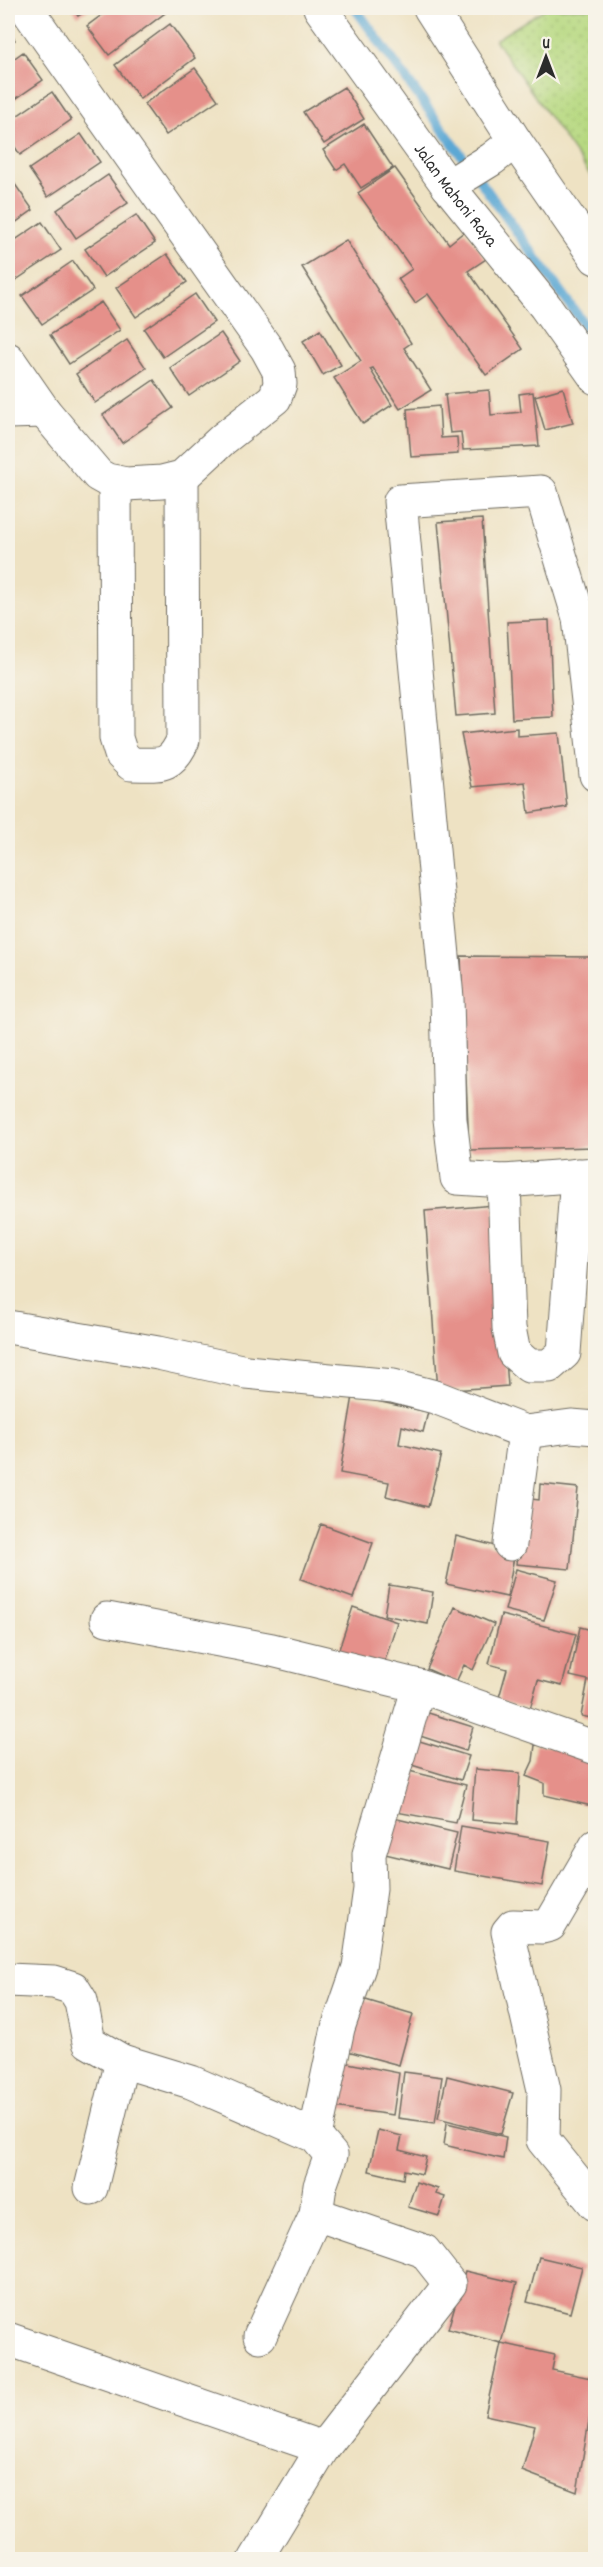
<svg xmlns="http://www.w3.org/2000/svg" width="603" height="2567" font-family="Dekko,sans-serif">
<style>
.grass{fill:url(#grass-dots);stroke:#718256;stroke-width:1.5}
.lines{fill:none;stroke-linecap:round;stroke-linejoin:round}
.stream{stroke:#5ba8d4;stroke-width:10}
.building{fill:#e5908a}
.minor-casing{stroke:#6f6b60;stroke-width:35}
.minor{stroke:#fff;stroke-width:33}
.labels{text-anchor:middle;stroke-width:5;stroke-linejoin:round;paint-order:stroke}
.street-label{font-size:18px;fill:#2b2b2b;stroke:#f7f3e8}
</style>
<defs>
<pattern id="grass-dots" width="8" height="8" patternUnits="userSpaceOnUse" patternTransform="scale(1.5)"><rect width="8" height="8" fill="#b7d981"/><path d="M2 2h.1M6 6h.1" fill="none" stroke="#9eba70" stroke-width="1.8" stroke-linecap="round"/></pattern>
</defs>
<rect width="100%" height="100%" fill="#f7f3e8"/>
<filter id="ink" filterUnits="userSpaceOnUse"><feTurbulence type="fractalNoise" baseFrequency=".0167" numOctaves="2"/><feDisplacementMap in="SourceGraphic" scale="12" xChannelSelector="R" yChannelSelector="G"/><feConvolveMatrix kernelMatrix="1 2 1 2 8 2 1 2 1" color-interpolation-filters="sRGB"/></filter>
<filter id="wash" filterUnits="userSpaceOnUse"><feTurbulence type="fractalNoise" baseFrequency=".008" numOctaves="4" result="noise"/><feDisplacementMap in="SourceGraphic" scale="24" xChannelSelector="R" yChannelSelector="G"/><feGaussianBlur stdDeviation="1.35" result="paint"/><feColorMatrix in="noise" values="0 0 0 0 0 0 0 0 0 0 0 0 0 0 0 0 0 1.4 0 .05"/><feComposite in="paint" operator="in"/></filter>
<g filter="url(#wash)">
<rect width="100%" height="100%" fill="#eee2c3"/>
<path class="grass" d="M546 8H595V182L495 40Z"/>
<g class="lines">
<path class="stream" d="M355 8 596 341"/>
</g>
<g id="blocks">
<path class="building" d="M72 8H91L78 16Z
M111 8H161L165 13 109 55 87 26Z
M170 24 195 58 140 99 115 65Z
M8 29 15 40 8 45Z
M23 52 43 80 8 104V63Z
M195 68 218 100 166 135 144 104Z
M344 87 364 119 324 144 303 112Z
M52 92 71 120 20 155 8 136V122Z
M364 124 393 168 361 188 345 164 336 170 323 150Z
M81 134 100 162 48 197 29 169Z
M395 168 449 244 465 231 486 259 468 271 523 349 486 375 428 294 415 303 398 279 412 269 358 193Z
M108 175 128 203 76 238 57 210Z
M14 183 33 210 8 228V187Z
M136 215 155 243 104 277 85 249Z
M42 222 61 250 10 284 8 281V245Z
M346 240 411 343 404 348 431 390 400 409 373 368 370 369 392 405 363 424 334 378 361 361 302 267Z
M167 254 187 282 136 317 116 288Z
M73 261 93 290 42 324 22 296Z
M195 294 214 322 163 357 144 329Z
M101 302 120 330 69 364 50 335Z
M320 330 341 365 323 375 303 341Z
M221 333 240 361 189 396 170 368Z
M127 340 146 368 95 403 76 374Z
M154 380 173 408 122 443 103 415Z
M563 388 573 423 545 430 535 396Z
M489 390 491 415 521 412 519 394 533 392 539 446 463 450 461 432 450 433 445 394Z
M439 406 441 438 457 437 458 454 411 457 407 409Z
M482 519 495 713 456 716 438 522Z
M549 620 553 717 512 719 507 622Z
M517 728V736L559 733 567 807 529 813 525 782 472 787 461 734Z
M461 956 596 957V1147L469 1150Z
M494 1205 508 1386 438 1391 425 1211Z
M353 1396 428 1412 423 1432 402 1426 399 1444 441 1454 428 1507 386 1496 389 1482 340 1473Z
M540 1484 578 1488 570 1569 516 1564 523 1498 539 1500Z
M321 1524 373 1543 353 1598 301 1579Z
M456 1536 515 1551 507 1597 446 1584Z
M516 1569 557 1580 544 1620 505 1610Z
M389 1585 433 1592 428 1624 384 1615Z
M353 1607 397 1622 382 1670 337 1655Z
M455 1607 494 1624 473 1670 464 1665 456 1682 427 1669Z
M501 1615 576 1634 562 1686 538 1680 530 1709 498 1701 507 1669 489 1664Z
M580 1627 596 1631V1719L581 1716 588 1680 570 1676Z
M419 1710 473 1727 466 1751 411 1733Z
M413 1739 469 1756 461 1780 405 1763Z
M535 1745 596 1751V1807L544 1795V1783L526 1776 533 1761Z
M475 1769 520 1773 517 1824 471 1820Z
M405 1770 466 1785 456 1823 396 1812Z
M389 1817 457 1833 448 1869 381 1853Z
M461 1826 550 1841 542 1886 454 1871Z
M359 1998 413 2014 399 2065 340 2049Z
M343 2062 399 2073 393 2115 334 2107Z
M404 2072 442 2077 435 2123 398 2118Z
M447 2076 513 2093 501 2134 438 2118Z
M447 2123 506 2137 503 2159 444 2145Z
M378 2130 402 2136 399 2150 426 2157 422 2174 404 2170 403 2179 369 2171Z
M416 2182 438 2189 436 2194 445 2197 439 2216 408 2207Z
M539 2257 582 2267 570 2313 527 2302Z
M465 2271 517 2283 501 2343 448 2329Z
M501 2343 555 2355 552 2370 596 2379 577 2492 522 2471 535 2426 485 2415Z"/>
</g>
</g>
<g filter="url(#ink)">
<use href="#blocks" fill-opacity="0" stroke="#6f6b60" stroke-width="1.5"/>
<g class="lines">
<defs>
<g id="minor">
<path id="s1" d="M320 8 448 186 545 306 596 378"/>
<path d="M430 8 515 141 596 258"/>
<path d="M448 186 492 159 515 141"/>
<path d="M8 359 44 411 98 475 107 480 126 484 162 482 182 477 223 439 275 398 280 384 279 371 267 349 26 8"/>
<path d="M8 412 44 411"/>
<path d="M115 482 116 738 121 754 131 764C160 764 170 769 183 740L182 477"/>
<path d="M596 775 579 618 541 492 400 501 447 998 450 1119 457 1178 504 1181 596 1174"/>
<path d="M504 1181 509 1328 514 1353 529 1366H549L564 1353 577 1175"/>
<path d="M8 1327 158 1353 246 1372 393 1386 435 1397 525 1432 571 1426 596 1428"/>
<path d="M510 1544 525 1432"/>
<path d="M107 1619 272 1650 419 1686 596 1748"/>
<path d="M8 1980 54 1982 73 1988 81 2001 89 2042 122 2061 191 2082 315 2136 331 2155 320 2186 316 2214 260 2336"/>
<path d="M315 2136 338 2028 359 1967 370 1889 369 1854 419 1686"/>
<path d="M91 2188 122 2061"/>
<path d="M595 2204 543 2140 544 2090 508 1932 513 1926 542 1927 550 1925 596 1846"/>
<path d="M8 2339 323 2448"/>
<path d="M255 2560 323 2448 450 2284 424 2251 316 2214"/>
</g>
</defs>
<use href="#minor" class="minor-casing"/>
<use href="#minor" class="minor"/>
</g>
</g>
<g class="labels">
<g class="street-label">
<text dy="6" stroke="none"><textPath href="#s1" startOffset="231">Jalan Mahoni Raya</textPath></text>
</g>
</g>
<rect width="603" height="2567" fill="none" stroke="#f7f3e8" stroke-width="30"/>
<g transform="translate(546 57)" stroke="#f7f3e8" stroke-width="4.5" paint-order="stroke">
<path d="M0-4.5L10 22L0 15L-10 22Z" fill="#2b2b2b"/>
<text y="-9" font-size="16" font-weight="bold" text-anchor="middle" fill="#2b2b2b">U</text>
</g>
</svg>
